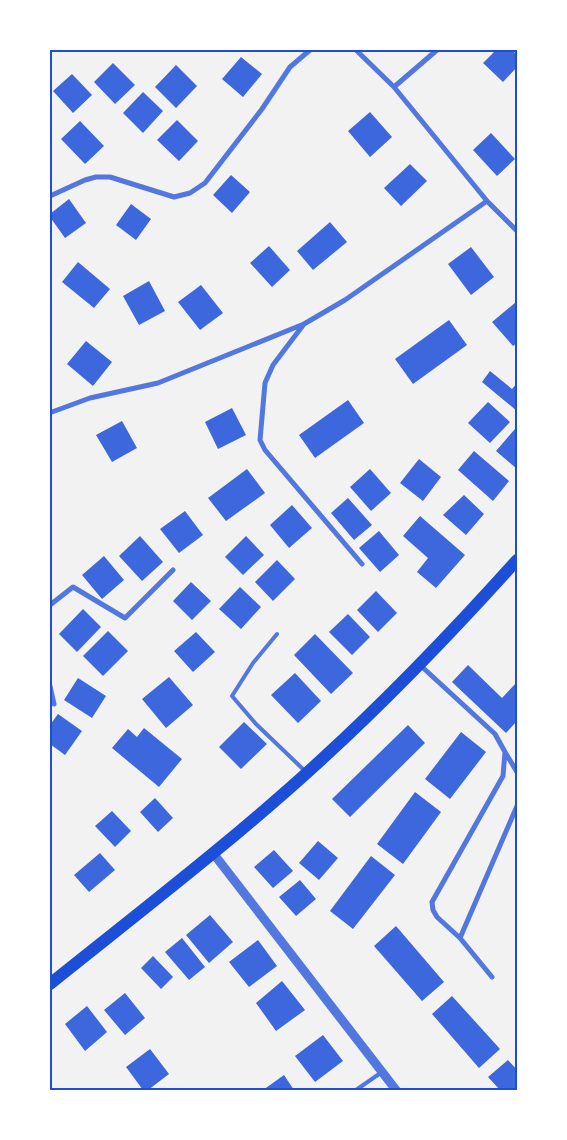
<svg xmlns="http://www.w3.org/2000/svg" width="567" height="1140" font-family="'Nunito Sans',sans-serif">
<style>
.building{fill:#3d67dc}
.lines{fill:none;stroke-linecap:round;stroke-linejoin:round}
.service{stroke:#5277de;stroke-width:4}
.minor{stroke:#5277de;stroke-width:5}
.tertiary{stroke:#5277de;stroke-width:9}
.primary{stroke:#1d4ed8;stroke-width:12}
.neatline{fill:none;stroke:#1d4ed8;stroke-width:2}
</style>
<rect width="100%" height="100%" fill="#f2f2f2"/>
<path class="building" d="M496 50H512L517 55V67L503 82 483 63Z
M241 57 262 74 243 97 222 79Z
M113 63 135 85 115 104 94 82Z
M176 65 197 86 176 108 155 87Z
M72 74 92 95 73 113 53 91Z
M143 92 163 111 143 133 123 113Z
M370 112 392 137 370 157 348 131Z
M177 120 198 141 179 161 157 140Z
M80 121 104 146 85 164 61 139Z
M491 133 515 159 497 176 473 150Z
M410 164 427 181 401 206 384 188Z
M231 175 250 192 232 213 213 195Z
M69 199 86 223 65 238 50 217V214Z
M131 204 151 219 136 240 116 225Z
M330 222 347 242 313 270 297 251Z
M269 246 290 270 272 287 250 263Z
M471 247 494 277 471 295 448 264Z
M78 262 110 289 94 308 62 282Z
M149 281 165 311 139 325 123 296Z
M201 285 223 313 200 330 178 302Z
M516 302 517 304V343L513 346 492 322Z
M449 320 467 345 413 384 395 359Z
M86 341 112 362 93 386 67 364Z
M490 371 512 389 517 383V411L482 382Z
M348 400 364 423 315 458 299 435Z
M488 402 510 422 490 443 468 423Z
M232 408 246 435 218 449 205 422Z
M122 421 137 448 112 462 96 435Z
M515 429 517 430V469L496 451Z
M474 451 509 481 493 501 458 470Z
M419 459 441 477 423 501 400 483Z
M247 469 265 493 226 521 208 498Z
M370 469 391 493 371 511 350 487Z
M464 495 484 514 466 535 443 515Z
M348 498 372 525 354 540 331 513Z
M292 505 312 528 289 548 270 525Z
M185 511 203 535 179 553 160 529Z
M420 516 465 555 436 588 417 572 428 558 403 536Z
M379 531 399 555 380 572 359 548Z
M140 536 163 562 142 581 119 556Z
M246 536 264 555 243 575 225 557Z
M104 556 124 580 102 599 82 575Z
M277 560 295 579 273 601 255 582Z
M191 582 211 601 192 620 173 601Z
M240 587 261 607 241 629 219 609Z
M376 591 397 613 378 632 357 610Z
M83 609 101 627 77 652 59 634Z
M348 614 370 637 352 655 329 632Z
M108 631 128 651 103 676 83 656Z
M196 632 215 652 193 672 174 651Z
M315 634 353 673 331 694 294 655Z
M468 665 502 698 517 682V721L506 733 452 682Z
M295 673 321 701 298 723 271 695Z
M169 677 193 705 166 728 142 699Z
M78 678 106 696 92 718 64 700Z
M58 714 82 731 65 755 50 744V725Z
M244 722 267 744 241 769 219 747Z
M408 725 425 743 350 817 332 799Z
M144 728 182 759 159 787 112 748 128 729 137 737Z
M461 732 486 752 450 799 425 779Z
M415 792 441 812 403 864 377 844Z
M155 798 173 818 158 832 140 812Z
M112 811 131 831 115 847 95 826Z
M318 841 338 858 319 880 299 863Z
M274 850 293 871 273 888 254 867Z
M100 853 115 870 89 892 74 875Z
M371 856 395 875 353 929 330 911Z
M300 880 316 899 296 916 279 897Z
M210 915 233 942 209 963 186 935Z
M396 926 444 982 422 1001 374 946Z
M182 938 205 967 189 980 165 952Z
M258 940 277 966 249 987 229 962Z
M153 956 173 977 161 989 141 968Z
M282 981 305 1010 276 1031 256 1003Z
M125 993 145 1018 125 1035 104 1010Z
M452 996 500 1049 479 1068 432 1014Z
M87 1006 107 1032 85 1051 65 1024Z
M323 1035 343 1061 315 1082 295 1056Z
M150 1049 169 1074 148 1090H143L126 1067Z
M508 1060 517 1070V1090H500L488 1077Z
M284 1075 294 1090H263Z"/>
<g class="lines">
<path class="service" d="M277 634 253 663 232 696 256 724 305 771
M356 1090 382 1072"/>
<path class="minor" d="M356 50 394 87 487 201 517 231
M394 87 437 50
M50 196 85 180 96 177H110L174 197 190 193 205 183 262 109 290 67 310 50
M304 324 273 365 265 383 260 440 265 450 362 564
M50 411 52 412 90 398 158 383 304 324 345 300 487 201
M50 605 73 587 125 618 173 570
M420 665 495 734 505 752 503 776 432 902 433 910 437 917 460 938 492 977
M50 686 54 704
M505 752 517 772
M460 938 517 806"/>
<path class="tertiary" d="M213 853 396 1090"/>
<path class="primary" d="M50 984C141 911 235 839 321 760 390 697 455 629 517 560"/>
</g>
<rect width="567" height="1140" fill="none" stroke="#ffffff" stroke-width="102"/>
<rect x="51" y="51" width="465" height="1038" class="neatline"/>
</svg>
